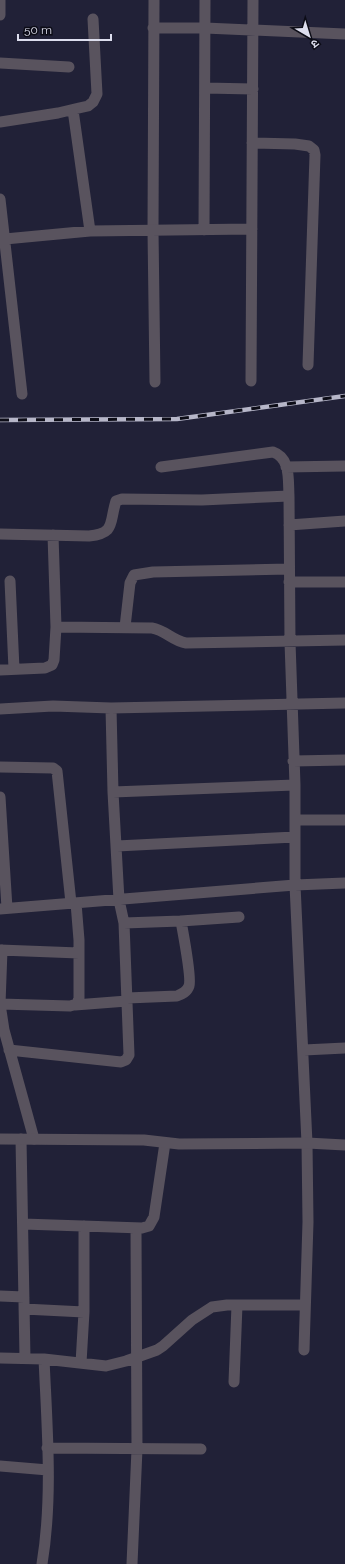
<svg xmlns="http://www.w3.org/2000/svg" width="345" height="1564" font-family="Raleway,'Noto Sans Devanagari',sans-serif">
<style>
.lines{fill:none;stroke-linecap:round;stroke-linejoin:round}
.minor{stroke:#59535e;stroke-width:11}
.tertiary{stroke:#59535e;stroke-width:11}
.rail-casing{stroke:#b6b6c8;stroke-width:4.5}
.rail{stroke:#0c0c16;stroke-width:3;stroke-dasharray:9;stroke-linecap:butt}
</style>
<rect width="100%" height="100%" fill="#212137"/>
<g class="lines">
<path class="minor" d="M154 0 153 230 155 382
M0 15V0
M153 28H205L345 34
M0 63 69 67
M205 88 253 89
M73 110 90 231
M0 122 58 113 79 108 88 106 93 102 97 94 93 19
M252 143 295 144 309 146 314 150 315 155 308 365
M0 199 22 394
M204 230 205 0
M5 239 90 231 252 229
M251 381 253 0
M161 467 273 452C291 458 288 480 289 496L290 642 295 785V885L307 1143 308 1222 304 1350
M286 467 345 466
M289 525 345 521
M0 534 89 536C116 533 109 523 116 501L122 499 202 500 289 496
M10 581 14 669
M289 582H345
M56 627 152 628C165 630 173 641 186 643L345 640
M125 627 130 583 134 575 153 572 289 569
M0 670 45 668 52 665 54 660 56 627 53 535
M0 709 53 706 111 708 345 703
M293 761 345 760
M0 767 53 768 57 771 71 903
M113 792 295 785
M0 797 7 908
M295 820H345
M117 846 295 837
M0 909 295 885 345 883
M124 923 181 921 239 917
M0 950 79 953
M2 950 0 1004 4 1030 34 1139
M127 998 177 996C182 994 187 992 189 986 192 978 183 933 181 921
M0 1004 70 1006 77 1004 79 998V940L76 903
M75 1005 127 1001
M9 1050 121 1062 126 1060 129 1055 124 923 119 900 113 792 111 708
M304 1050 345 1048
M21 1139 25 1358
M23 1224 142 1228 149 1226 154 1217 165 1143
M0 1296 24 1297
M24 1309 84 1312
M0 1358 44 1359 106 1366 126 1361 157 1350 163 1346 192 1320 212 1307 227 1305H305
M81 1363 84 1312V1226
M234 1382 237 1305
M47 1448 201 1449
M0 1466 48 1470
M42 1564C53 1497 47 1427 44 1359
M132 1564 137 1449 136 1228"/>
<path class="tertiary" d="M0 1139 144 1140 179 1144 307 1143 345 1145"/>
<defs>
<path id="rail" d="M0 420 177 419 345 396"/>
</defs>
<use href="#rail" class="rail-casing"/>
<use href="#rail" class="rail"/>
</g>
<g transform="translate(309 36) rotate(142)" stroke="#0c0c16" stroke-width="3" paint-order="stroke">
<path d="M0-3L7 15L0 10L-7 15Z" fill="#dddeee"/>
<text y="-6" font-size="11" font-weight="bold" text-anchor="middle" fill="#dddeee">उ</text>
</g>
<path d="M18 34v6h93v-6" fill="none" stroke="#dddeee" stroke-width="2"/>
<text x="24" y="34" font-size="12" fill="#dddeee" stroke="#0c0c16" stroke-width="3" paint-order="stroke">50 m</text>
</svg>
